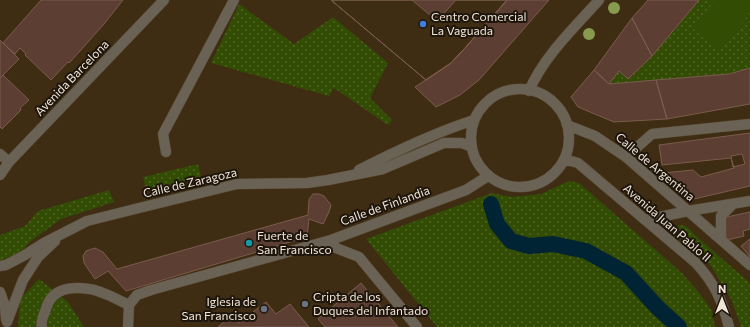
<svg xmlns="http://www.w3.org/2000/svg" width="750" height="327" font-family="Commissioner,sans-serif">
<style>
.park{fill:url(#park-dots)}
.garden{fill:#324c04}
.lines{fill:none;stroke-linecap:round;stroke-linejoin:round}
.canal{stroke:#002434;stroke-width:16}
.building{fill:#5c3f32;stroke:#7b5c4d;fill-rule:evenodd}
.minor-casing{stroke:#5b4a32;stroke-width:11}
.minor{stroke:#696255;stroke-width:10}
.tree{fill:#869b4f}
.shop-dot{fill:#3f7fe0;stroke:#1e160c;stroke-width:1.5}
.culture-dot{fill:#0f9aa8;stroke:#1e160c;stroke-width:1.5}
.worship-dot{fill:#6b7280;stroke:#1e160c;stroke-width:1.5}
.labels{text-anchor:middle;stroke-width:4;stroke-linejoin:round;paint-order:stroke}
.poi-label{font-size:12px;fill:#f1e5d7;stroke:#1e160c;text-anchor:start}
.street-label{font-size:12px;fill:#f1e5d7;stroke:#1e160c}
</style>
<defs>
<pattern id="park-dots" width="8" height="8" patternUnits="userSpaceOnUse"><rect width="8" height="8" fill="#324c04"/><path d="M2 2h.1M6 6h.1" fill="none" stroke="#506628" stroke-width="1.8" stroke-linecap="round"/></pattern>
</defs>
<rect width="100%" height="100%" fill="#3e2c13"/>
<path class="park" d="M699 0H750V68L729 74 609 84 619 71 629 79 652 56Z
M239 4 294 44 333 17 388 63 370 98 392 120 388 125 334 88 329 96 211 63Z
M198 164 201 177 146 190 143 177Z
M569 181 579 183 683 274 700 294 712 311 715 327H437L366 239 492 193 512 197 541 194Z
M109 190 114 202 61 219 31 241 20 252 0 261V235L25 226 38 211Z
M679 225 686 226 696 236 750 283V327H741L732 301 725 289 709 263 674 233 672 228Z
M39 279 67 301 84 327H18L20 299Z"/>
<path class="garden" d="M715 0H750V13L718 52 692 28Z"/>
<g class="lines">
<path class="canal" d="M491 204 497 224 511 241 529 246 553 244 586 251 626 273 658 308 679 327"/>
</g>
<path class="building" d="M41 0H123L104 24 80 51 69 63 68 62 51 80 25 55 26 54 20 48 15 54 3 43Z
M331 0H412L437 21 456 0H507L465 48 451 63 426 80Z
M331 0H507L465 48 451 63 426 80Z
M507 0H549L479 80 460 95 436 107 415 87 451 63 465 48Z
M648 0H699L652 56 632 18Z
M632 18 652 56 628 79 619 71 609 84 594 70Z
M0 40 19 59 0 78Z
M750 68V104L667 119 656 80 729 74Z
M594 70 609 84 656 80 667 119 614 122 578 107 571 97Z
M3 75 29 100 20 108 21 110 2 129 1 127 0 128V78Z
M750 133V186L694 199 662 173 693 170 701 177 734 168 731 158 662 165 659 145ZM742 154 745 164 733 167 731 156Z
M313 194H319L324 196 331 205 329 212 323 224 309 219 307 237 126 291 108 271 95 279 84 263 83 256 86 251 95 248 103 252 117 269 308 215 309 199Z
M750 212V229L743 231 744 236 727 240 722 218Z
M750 239V257L741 246Z
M361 283 398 327H325L318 319Z
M266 302 276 314 290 304 309 327H218L232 315 239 323Z"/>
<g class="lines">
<defs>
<path id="minor" d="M471 138a49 49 0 1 1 98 0a49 49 0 1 1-98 0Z
M529 91C543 57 575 27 599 0
M567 125 595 136 626 157 750 265
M166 152 163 134 234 0
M0 154 9 162
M626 157 652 134 750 124
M564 161H571L578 163 696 263C715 284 722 300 729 327
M359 170C396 151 434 133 474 120
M0 175 9 162 164 0
M645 220 688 211 750 201
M721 239V216L733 204
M331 240 336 248 359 257 417 327
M0 266 6 265 25 255 44 243 87 221 135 209 237 184 307 183 328 180 383 169 444 143H462L472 147
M0 292 5 306 6 319
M129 305 137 295 151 290 331 240 466 190 488 176
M7 322 23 280 38 257 55 241
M42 327C40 321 44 315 46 309 51 289 70 286 89 289 101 290 118 300 129 305
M128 327 129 305"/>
</defs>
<use href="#minor" class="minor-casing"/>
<use href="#minor" class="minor"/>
</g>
<g class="tree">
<circle cx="614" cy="8" r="6"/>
<circle cx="589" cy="34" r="6"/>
</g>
<circle class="shop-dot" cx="423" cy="24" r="4"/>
<circle class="culture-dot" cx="249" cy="243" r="4"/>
<g class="worship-dot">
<circle cx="305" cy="304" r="4"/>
<circle cx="264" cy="309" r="4"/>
</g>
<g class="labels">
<g class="poi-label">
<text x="431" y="21">Centro Comercial<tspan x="431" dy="14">La Vaguada</tspan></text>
<text x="257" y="240">Fuerte de<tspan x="257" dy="14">San Francisco</tspan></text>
<text x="313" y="301">Cripta de los<tspan x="313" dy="14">Duques del Infantado</tspan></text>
<text x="256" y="306" text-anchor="end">Iglesia de<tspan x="256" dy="14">San Francisco</tspan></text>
</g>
<g class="street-label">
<text transform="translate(72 78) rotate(-46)" y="4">Avenida Barcelona</text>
<text transform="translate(655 167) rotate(40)" y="4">Calle de Argentina</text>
<text transform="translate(190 183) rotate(-13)" y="4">Calle de Zaragoza</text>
<text transform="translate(385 206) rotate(-20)" y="4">Calle de Finlandia</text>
<text transform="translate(667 223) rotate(41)" y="4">Avenida Juan Pablo II</text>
</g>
</g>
<g transform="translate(722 299)" stroke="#1e160c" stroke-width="3" paint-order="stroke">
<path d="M0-3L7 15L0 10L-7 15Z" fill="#f1e5d7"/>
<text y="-6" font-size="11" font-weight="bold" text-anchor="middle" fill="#f1e5d7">N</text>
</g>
</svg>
